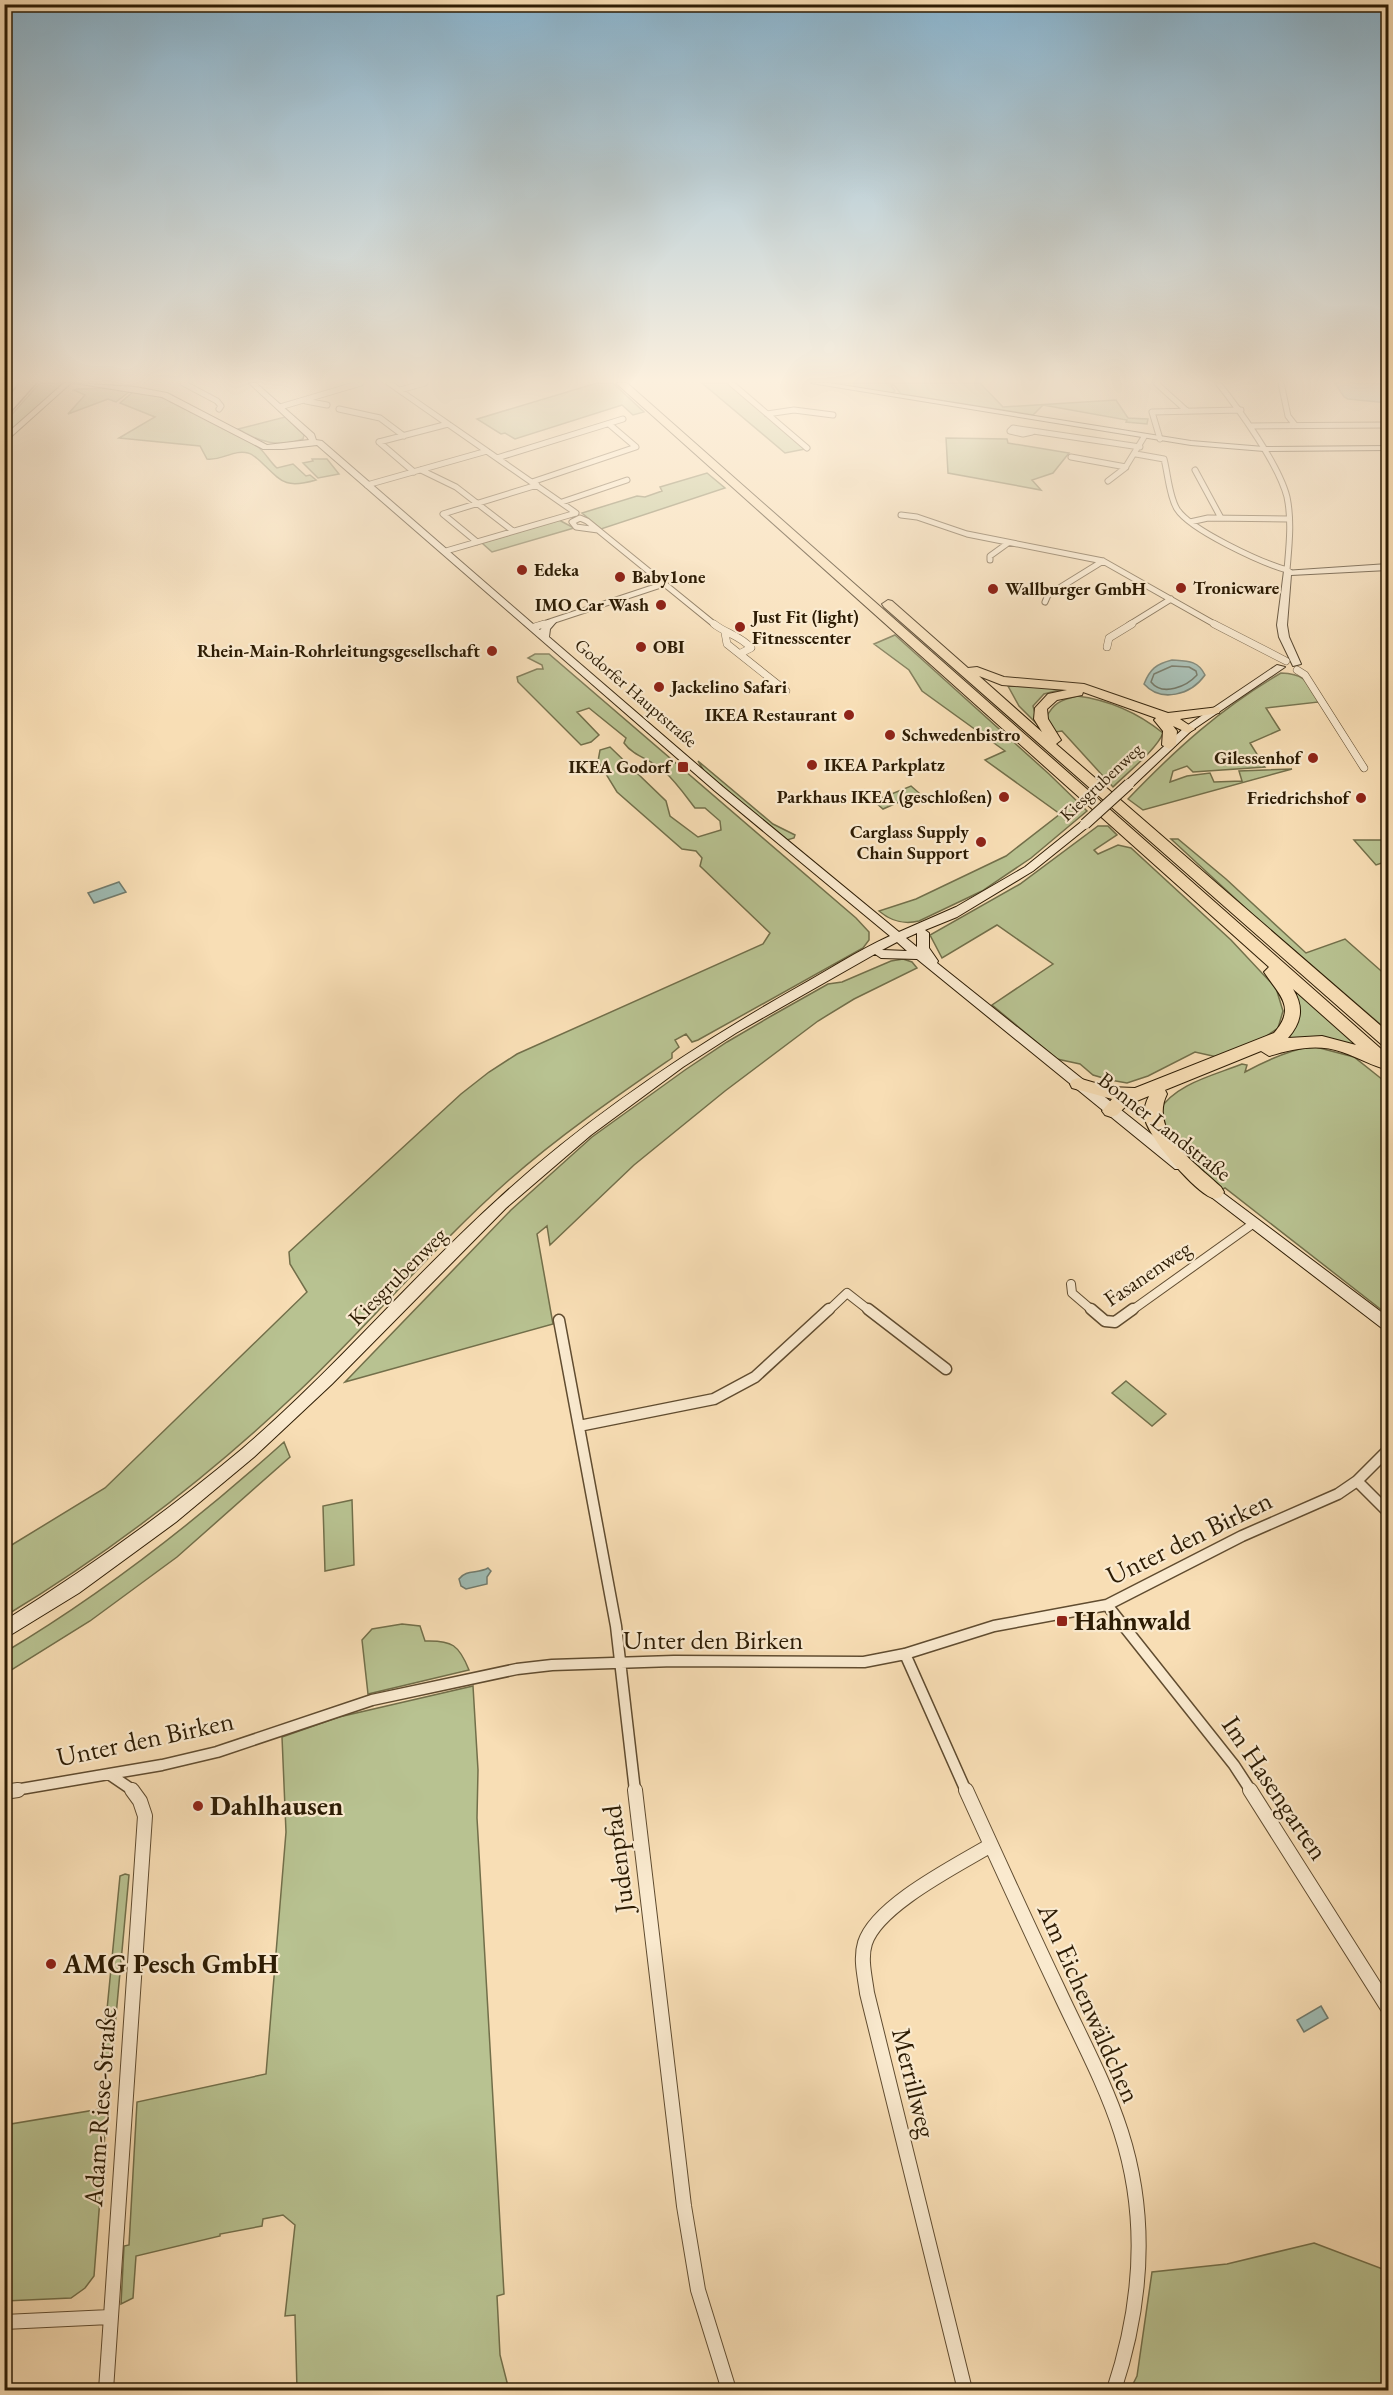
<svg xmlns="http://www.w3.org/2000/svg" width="1393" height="2395" font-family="'EB Garamond',serif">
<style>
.green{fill:#b8c291;stroke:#726f4a;stroke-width:1.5}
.water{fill:#9ebbb3;stroke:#717b6d;stroke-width:1.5}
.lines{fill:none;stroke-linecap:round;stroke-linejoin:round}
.shore{stroke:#666c5c;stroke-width:1.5}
.street-far4-casing{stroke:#604c30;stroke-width:7}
.street-far3-casing{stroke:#604c30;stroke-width:8}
.street-far2-casing{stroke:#604c30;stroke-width:10}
.street-far1-casing{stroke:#604c30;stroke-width:13}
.street-casing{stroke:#604c30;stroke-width:16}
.secondary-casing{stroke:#2d1c04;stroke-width:2}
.highway-casing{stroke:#2d1c04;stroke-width:2}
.street-far4{stroke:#faeacf;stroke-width:5}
.street-far3{stroke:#faeacf;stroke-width:7}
.street-far2{stroke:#faeacf;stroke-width:8}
.street-far1{stroke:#faeacf;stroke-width:10}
.street{stroke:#faeacf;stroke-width:14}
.secondary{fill:#faeacf;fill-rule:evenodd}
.highway{fill:#f8deb5;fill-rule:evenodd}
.tram{stroke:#2d1c04;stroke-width:1.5}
.rail{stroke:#2d1c04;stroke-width:1.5;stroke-dasharray:6 6;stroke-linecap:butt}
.secondary-bridge-casing{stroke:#2d1c04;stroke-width:12;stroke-linecap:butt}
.secondary-bridge{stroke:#faeacf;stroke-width:10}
.poi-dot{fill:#8f2418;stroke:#faeacf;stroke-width:2}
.labels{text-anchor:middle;stroke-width:4.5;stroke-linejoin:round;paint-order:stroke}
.far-poi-label{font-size:18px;font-weight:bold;fill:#2d1c04;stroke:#faeacf;text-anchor:start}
.far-street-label{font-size:18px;fill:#2d1c04;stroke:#faeacf}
.street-label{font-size:22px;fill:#2d1c04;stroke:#faeacf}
.near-street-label{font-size:27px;fill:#2d1c04;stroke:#faeacf}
.near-poi-label{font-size:27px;font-weight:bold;fill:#2d1c04;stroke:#faeacf;text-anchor:start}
</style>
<rect width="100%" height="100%" fill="#f8deb5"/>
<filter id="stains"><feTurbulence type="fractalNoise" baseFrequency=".00333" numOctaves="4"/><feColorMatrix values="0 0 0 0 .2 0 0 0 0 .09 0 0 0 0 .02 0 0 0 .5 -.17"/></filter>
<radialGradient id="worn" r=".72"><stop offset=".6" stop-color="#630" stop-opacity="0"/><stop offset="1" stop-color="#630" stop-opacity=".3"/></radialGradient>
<path class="green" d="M40 383H63L5 439V422Z
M597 383H613L644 412 633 415 622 405 515 439 505 433 501 434 477 419Z
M702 383H728L805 449 785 453Z
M826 383H980L1003 407 1116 400 1128 418 1148 419 1147 424 1126 422 1127 420 1043 405 1033 415 901 394 894 385H891L895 391 892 393Z
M115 388 130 391 116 402 108 399 68 414 85 395 74 390 77 389Z
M133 392C160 389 234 431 258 447 265 452 270 462 277 468L293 464 306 476 310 475 316 480C285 489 282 482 260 461 256 458 253 454 248 453 235 449 221 461 207 459L200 446 119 438 155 417 120 403Z
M285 417 304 435 303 439C279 448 259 442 238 429Z
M946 438 1007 439 1008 443 1069 453 1053 473 1032 480 1041 490 948 473Z
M312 459H327L339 474 318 478 303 463 313 461Z
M707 473 725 488 601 529 582 513 637 496 645 497 662 491 660 487Z
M559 520 574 528 492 552 482 543Z
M895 635 1049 774 1087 811 1031 858 982 891 919 921C903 925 891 921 879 911L916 899 1006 856 1060 814 985 760 1005 751 922 691 909 670 874 644Z
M535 654H549L856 918 869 932V940L863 948 698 1040 692 1042 686 1034 675 1040 679 1047 672 1053V1058C617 1096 560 1135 509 1180 434 1246 371 1323 299 1391 209 1476 111 1552 5 1616V1549L105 1488 307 1292 290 1264 289 1252 461 1094 489 1072 517 1054 763 944 770 933 700 866 702 858 696 851 682 849 617 792 598 761 600 750 610 747 666 801 670 816 698 837 721 830 720 821 705 808H695C685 795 676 782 664 771 651 759 634 757 624 743L626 738 589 708 577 712 599 735 591 742 581 745 518 682 517 677 537 669H543L542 665 528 658Z
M1281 673C1306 674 1307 682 1319 702L1266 708 1280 730 1250 743 1265 767 1193 772 1187 766 1173 771 1170 782 1187 776 1210 773 1214 782 1242 781 1239 771 1292 769 1143 810 1128 799C1176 749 1221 708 1281 673Z
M1008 686 1067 688 1044 694 1033 706 1038 725 1019 706Z
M1077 696C1109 700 1138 713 1163 733 1157 749 1127 773 1113 787L1062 731 1055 732 1046 718C1053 703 1061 700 1077 696Z
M698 761 773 824 795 835 794 838 787 840 704 771Z
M911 786 919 793 883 809 874 801Z
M1098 826H1108L1117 835 1094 850 1098 854 1118 845 1131 848 1231 940 1276 988 1283 1011 1278 1028 1265 1037 1217 1057 1195 1052 1148 1076 1127 1083 1110 1080 1093 1075 1080 1064 1057 1059 992 1005 1053 964 997 925 942 958 930 935 1020 884Z
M1171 839H1178L1226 879 1306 953 1345 939 1388 977V1031L1252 914Z
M1354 840H1388L1382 863 1376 865Z
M903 959 912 962 917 968 854 999 818 1021 725 1091 634 1165 550 1245 547 1226 537 1234 553 1324 345 1382 511 1210 592 1137 685 1070 727 1042 773 1015 828 984 842 982 891 961Z
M1273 970 1369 1055 1317 1037 1287 1039 1295 1022Z
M1312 1046 1354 1057 1388 1084V1315L1225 1188 1223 1189 1188 1160 1165 1135 1159 1111C1174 1084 1215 1075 1242 1064L1247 1065 1245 1072C1267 1060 1287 1051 1312 1046Z
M1126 1381 1166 1414 1152 1426 1112 1393Z
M284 1442 290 1457 177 1557 90 1621 5 1674V1652C106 1592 196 1521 284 1442Z
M352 1500 354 1565 325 1571 323 1506Z
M402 1624 420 1626 425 1641C452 1640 459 1645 469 1670L368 1694 362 1640 372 1629Z
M473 1686 478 1770 477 1818 504 2294 497 2296 500 2355 509 2390H297L295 2315 285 2316 295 2225 283 2215 263 2219 262 2226 220 2234V2236L136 2256 133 2298 121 2304 124 2246 129 2245 137 2102 266 2074 286 1832 282 1737 339 1717Z
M125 1874 129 1875 112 2059 102 2061 120 1876Z
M107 2108 94 2276 85 2288 71 2298 5 2301V2125Z
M1314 2243 1388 2271V2390H1130L1137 2376 1152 2272 1227 2264Z"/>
<path class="water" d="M1335 383 1388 384V403L1348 399 1344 397Z
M1172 660C1187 661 1198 660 1205 675 1191 695 1161 703 1144 684 1150 669 1156 664 1172 660Z
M119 882 126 892 94 903 88 893Z
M488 1568 491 1571 487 1577V1584L466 1589 461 1586 459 1579C466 1569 478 1574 488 1568Z
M1321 2006 1328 2018 1304 2032 1297 2020Z"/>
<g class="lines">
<path class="shore" d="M1172 666 1189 667 1196 671 1197 675C1187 686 1163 697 1151 682L1154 674Z"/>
<defs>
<path id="street-far4" d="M183 383 217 401 221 406 219 409
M389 383 576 513
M731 383 807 448
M1218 383C1239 409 1279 465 1287 497 1292 521 1289 546 1287 570L1290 572
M1281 383 1288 416 1295 425
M1157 384 1187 411
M400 390 425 383
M4 396 15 383
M306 401 327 405
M280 407 361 383
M339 409 380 418 404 436
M767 414 794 410 833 415
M1251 426 1388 425
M1032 432 1023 434 1010 431 1013 428 1140 447
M1160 439 1152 412 1241 410
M379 442 448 424
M379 442 414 472
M1136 454 1164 459C1168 474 1169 496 1177 509 1190 530 1262 563 1287 570
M1071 457 1126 467
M497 458 623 419
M421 470 456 487 513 531
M1195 470 1221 518
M1108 481 1125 468 1144 437
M532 482 636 447 609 424
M367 485 487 451
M562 502 627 480
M901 515 917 517 967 534 1103 561 1216 625
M1190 522 1208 518 1288 519
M598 530 576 527 572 522 580 518 587 521 715 625
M477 542 443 514 537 485
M446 551 576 513
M990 560V556L1008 543
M1045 602 1048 595 1103 561
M540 625 664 584
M1129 625 1171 599"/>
<path id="street-far3" d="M714 624C725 633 741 636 751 648L741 653
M1214 624 1286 661
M534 627 544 624
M725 633 727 644 786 691
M1107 647 1109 638 1132 624
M1297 670 1305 675 1364 768"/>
<path id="street-far2" d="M1071 1284 1072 1293 1093 1311
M828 1311 847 1293 870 1311
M1131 1311 1254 1223"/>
<path id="street-far1" d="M868 1309 946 1369
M1091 1309 1105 1321 1115 1322 1133 1309
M559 1320 616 1626 635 1791
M579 1426 714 1399 755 1377 829 1309
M1357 1481 1388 1512
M1107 1605 1234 1765 1251 1791
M905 1654 966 1791
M109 1774 134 1791
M9 1791 162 1765 217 1752 372 1700 517 1669 552 1665 674 1661 864 1662 905 1654 994 1626 1107 1605 1242 1536 1338 1494 1357 1481 1388 1450"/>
<path id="street" d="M635 1790 684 2206 698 2290 729 2390
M966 1790C996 1856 1026 1922 1057 1987 1079 2035 1105 2082 1121 2132 1149 2219 1142 2305 1114 2390
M1250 1790 1388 2008
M4 1792 18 1790
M4 2322 110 2317
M106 2390 145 1816 140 1801 132 1790
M965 2390 867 1993C865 1977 860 1959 865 1943 877 1905 958 1865 991 1845"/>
<path id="secondary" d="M64 383H71L4 443V436Z
M74 383 135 387 167 393 267 445 309 440 307 437 249 383H256L314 434 316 440 322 441 540 630 548 620H554L556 622 550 629 549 637 723 787 899 932 956 907 1025 867 1081 822H1089V826L1033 871 957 917 925 930 929 933V948L938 961 937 963 1185 1161 1187 1165 1185 1169H1175L917 959 881 958 875 954 736 1033 683 1067 591 1135 506 1208 332 1384 254 1457 176 1522 79 1593 4 1639V1621C87 1569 167 1512 242 1449 332 1372 409 1280 497 1200 587 1117 689 1049 796 988 827 971 857 951 890 936L715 791 317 445 283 449H263L162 397ZM917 933V947L906 938ZM897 942 907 951 882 950Z
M811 383H829L1191 441 1264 447 1388 446V450L1264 451 1191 445Z
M1388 564V570L1291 575 1287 625 1289 637 1301 664 1293 666 1279 637 1277 625 1284 571Z
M1277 665 1285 667 1191 731 1133 786H1125V782L1185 727Z
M1207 1181 1388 1317V1331L1383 1329 1202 1190 1200 1186 1202 1182Z"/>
<path id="highway" d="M616 383H627L1388 1055V1070C1373 1066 1359 1058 1342 1052 1317 1043 1293 1049 1269 1056L1261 1051 1165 1090 1167 1094C1148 1132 1197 1164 1221 1187L1224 1192 1221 1197C1216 1199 1213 1199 1208 1196 1189 1184 1147 1137 1144 1115 1144 1108 1146 1102 1149 1096L1127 1105 1117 1115 1111 1117 1105 1115 1102 1111 1112 1099 1072 1088 1070 1084 1072 1080 1078 1078 1109 1087 1135 1088 1274 1033C1297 1007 1279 995 1264 972L1269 967ZM1293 989 1356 1045 1322 1036 1288 1038C1302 1022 1304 1007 1293 989Z
M888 600 892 601 968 668 977 667 1004 677 1084 684 1168 713 1219 707 1220 710 1219 713 1180 719 1195 729 1188 733 1173 726 1177 731 1176 745 1169 749 1162 745 1163 731 1154 720 1156 718 1083 692 1082 695 1057 700 1047 709 1048 719 1061 740 1056 744 1388 1032V1047L1382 1045 884 607 882 604ZM979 676 1002 685 1067 690 1048 694 1035 708 1034 719 1042 732Z"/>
</defs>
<use href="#street-far4" class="street-far4-casing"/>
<use href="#street-far3" class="street-far3-casing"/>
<use href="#street-far2" class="street-far2-casing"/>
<use href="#street-far1" class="street-far1-casing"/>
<use href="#street" class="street-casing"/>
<use href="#secondary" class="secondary-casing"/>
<use href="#highway" class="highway-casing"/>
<use href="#street-far4" class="street-far4"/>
<use href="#street-far3" class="street-far3"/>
<use href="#street-far2" class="street-far2"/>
<use href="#street-far1" class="street-far1"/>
<use href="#street" class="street"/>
<use href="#secondary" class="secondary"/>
<use href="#highway" class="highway"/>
<path class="tram" d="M4 420 37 383"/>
<path class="rail" d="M4 401 20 383"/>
<defs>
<path id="secondary-bridge" d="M1085 824 1129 784"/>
</defs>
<use href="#secondary-bridge" class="secondary-bridge-casing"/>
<use href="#secondary-bridge" class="secondary-bridge"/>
</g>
<linearGradient id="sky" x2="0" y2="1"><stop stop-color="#8ab7d3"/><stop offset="0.53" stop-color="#fcf0de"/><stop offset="1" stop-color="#fcf0de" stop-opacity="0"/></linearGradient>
<rect width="1393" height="719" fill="url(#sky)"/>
<g class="poi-dot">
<circle cx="522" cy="570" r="6"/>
<circle cx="620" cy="577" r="6"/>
<circle cx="1181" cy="588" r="6"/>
<circle cx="993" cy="589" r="6"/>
<circle cx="661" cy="605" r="6"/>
<circle cx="740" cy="627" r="6"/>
<circle cx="641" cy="647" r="6"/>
<circle cx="492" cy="651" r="6"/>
<circle cx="659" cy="687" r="6"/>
<circle cx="849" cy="715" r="6"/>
<circle cx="890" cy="735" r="6"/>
<circle cx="1313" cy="758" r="6"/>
<circle cx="812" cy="765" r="6"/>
<rect x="677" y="761" width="12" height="12" rx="3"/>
<circle cx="1004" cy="797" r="6"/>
<circle cx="1361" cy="798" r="6"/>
<circle cx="981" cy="842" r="6"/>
<rect x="1056" y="1615" width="12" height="12" rx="3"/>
<circle cx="198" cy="1806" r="6"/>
<circle cx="51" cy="1964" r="6"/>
</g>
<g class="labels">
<g class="far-poi-label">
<text x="534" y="576">Edeka</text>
<text x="632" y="583">Baby1one</text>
<text x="1193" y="594">Tronicware</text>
<text x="1005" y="595">Wallburger GmbH</text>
<text x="649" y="611" text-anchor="end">IMO Car Wash</text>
<text x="752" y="623">Just Fit (light)<tspan x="752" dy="21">Fitnesscenter</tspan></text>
<text x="653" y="653">OBI</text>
<text x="480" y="657" text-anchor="end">Rhein-Main-Rohrleitungsgesellschaft</text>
<text x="671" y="693">Jackelino Safari</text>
<text x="837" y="721" text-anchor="end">IKEA Restaurant</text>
<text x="902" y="741">Schwedenbistro</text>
<text x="1301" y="764" text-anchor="end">Gilessenhof</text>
<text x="824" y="771">IKEA Parkplatz</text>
<text x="671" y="773" text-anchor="end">IKEA Godorf</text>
<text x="992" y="803" text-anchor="end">Parkhaus IKEA (geschloßen)</text>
<text x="1349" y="804" text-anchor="end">Friedrichshof</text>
<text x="969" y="838" text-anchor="end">Carglass Supply<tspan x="969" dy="21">Chain Support</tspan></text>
</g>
<g class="far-street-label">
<text transform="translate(636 693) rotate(41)" y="6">Godorfer Hauptstraße</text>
<text transform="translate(1101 782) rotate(-43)" y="6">Kiesgrubenweg</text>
</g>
<g class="street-label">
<text transform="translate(1165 1126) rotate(38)" y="8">Bonner Landstraße</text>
<text transform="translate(1147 1273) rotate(-34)" y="8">Fasanenweg</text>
<text transform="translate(397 1276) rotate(-45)" y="8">Kiesgrubenweg</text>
</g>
<g class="near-street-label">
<text transform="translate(1189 1538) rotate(-26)" y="9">Unter den Birken</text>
<text x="713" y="1649">Unter den Birken</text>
<text transform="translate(145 1739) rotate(-12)" y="9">Unter den Birken</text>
<text transform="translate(1275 1788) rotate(56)" y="9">Im Hasengarten</text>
<text transform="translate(618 1859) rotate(-97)" y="9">Judenpfad</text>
<text transform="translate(1089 2003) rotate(66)" y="9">Am Eichenwäldchen</text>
<text transform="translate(914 2083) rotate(76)" y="9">Merrillweg</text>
<text transform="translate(100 2107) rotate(-86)" y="9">Adam-Riese-Straße</text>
</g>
<g class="near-poi-label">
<text x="1074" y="1630">Hahnwald</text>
<text x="210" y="1815">Dahlhausen</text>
<text x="63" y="1973">AMG Pesch GmbH</text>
</g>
</g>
<rect width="1393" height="2395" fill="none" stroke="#f8deb5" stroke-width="24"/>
<rect x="6" y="6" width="1381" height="2383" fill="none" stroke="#2d1c04" stroke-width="3"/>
<rect x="12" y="12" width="1369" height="2371" fill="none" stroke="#2d1c04" stroke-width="1.5"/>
<rect width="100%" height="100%" filter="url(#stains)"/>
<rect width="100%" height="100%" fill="url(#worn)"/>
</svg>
